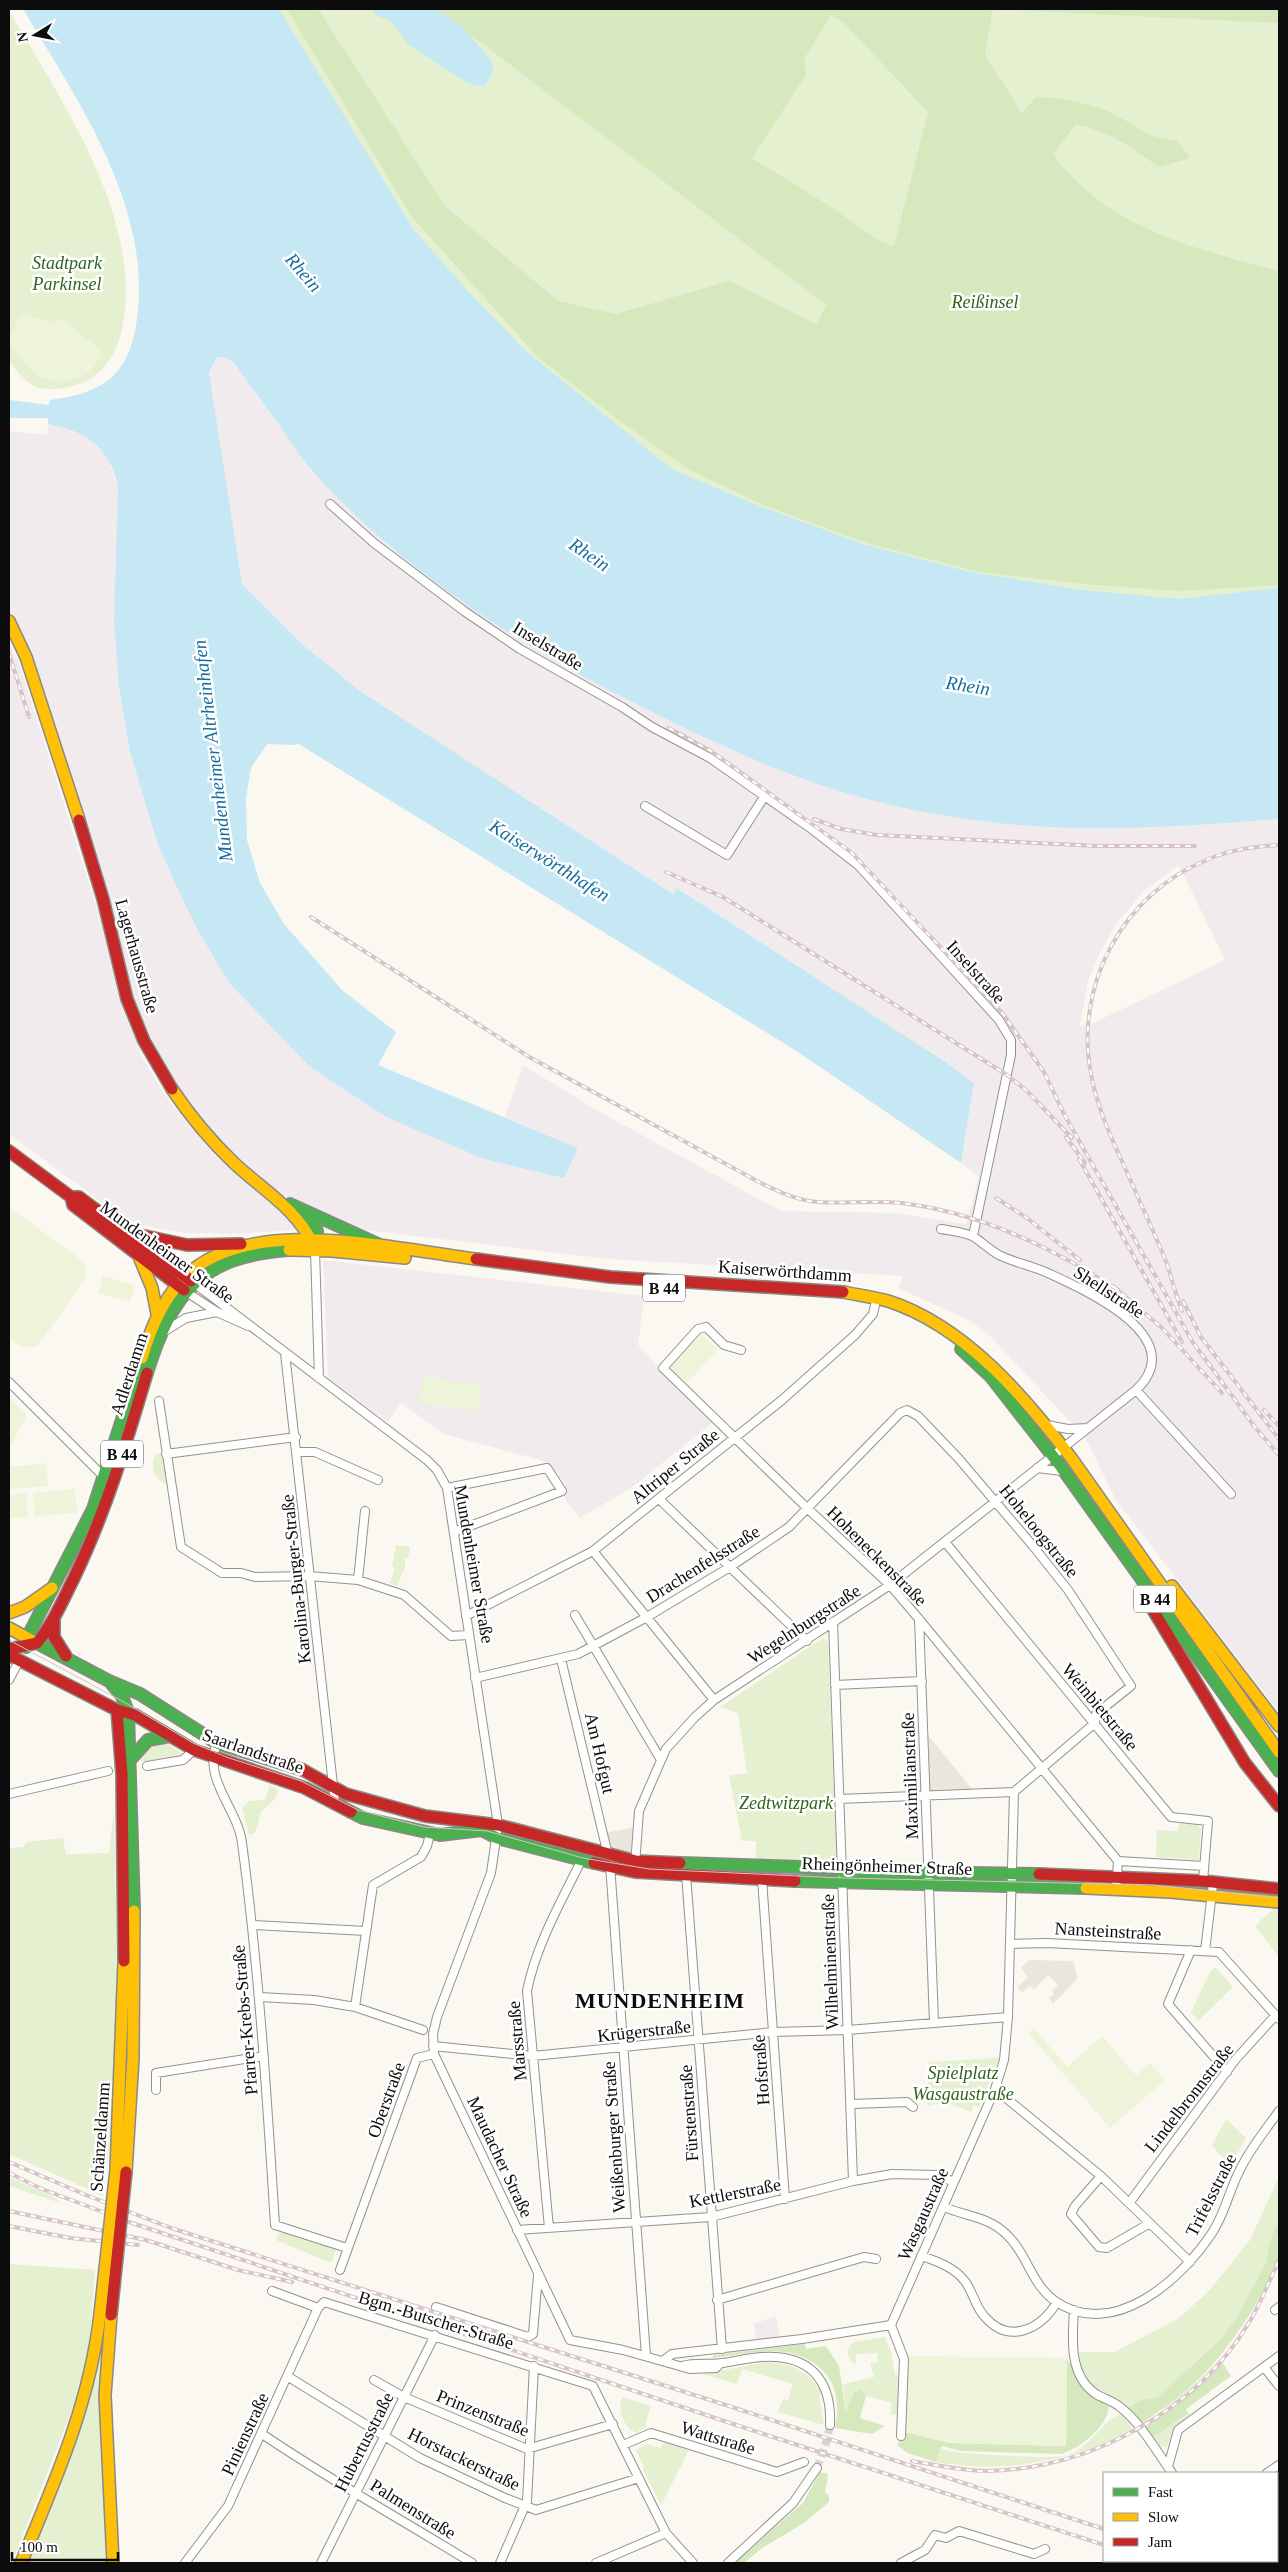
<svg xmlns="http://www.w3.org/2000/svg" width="1288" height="2572" font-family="Georgia,serif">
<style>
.industrial{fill:#f1ebed;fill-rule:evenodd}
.green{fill:#e5f0d0}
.forest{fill:#d6e8bd;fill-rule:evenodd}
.pitch{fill:#eef4d9}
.plaza{fill:#eae6db}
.water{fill:#c6e8f5}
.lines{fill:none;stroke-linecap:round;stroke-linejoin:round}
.street-tunnel{stroke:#d6d5ce;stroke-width:8;stroke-dasharray:8 4;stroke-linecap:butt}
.street-casing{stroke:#93928f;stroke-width:10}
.fast-casing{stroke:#8a8985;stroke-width:14}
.slow-casing{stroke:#8a8985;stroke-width:14}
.jam-casing{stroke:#8a8985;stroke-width:14}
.street{stroke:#fefefd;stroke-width:8}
.fast{stroke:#4caf50;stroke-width:11}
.slow{stroke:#ffc107;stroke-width:11}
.jam{stroke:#c62828;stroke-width:11}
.tram{stroke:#d7c4c6;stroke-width:1}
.rail-casing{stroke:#d7c4c6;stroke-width:4}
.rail{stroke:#fff;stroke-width:2;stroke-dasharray:5.5;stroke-linecap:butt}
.slow-bridge-casing{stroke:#8a8985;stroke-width:14;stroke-linecap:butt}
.jam-bridge-casing{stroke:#8a8985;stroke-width:14;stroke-linecap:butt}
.slow-bridge{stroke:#ffc107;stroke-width:11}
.jam-bridge{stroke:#c62828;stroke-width:11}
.labels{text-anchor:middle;stroke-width:5;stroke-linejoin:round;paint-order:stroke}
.shield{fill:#fff;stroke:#555;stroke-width:1}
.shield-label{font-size:16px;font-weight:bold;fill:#0c0c0c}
.park-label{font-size:18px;font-style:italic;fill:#30641c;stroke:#fff}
.street-label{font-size:18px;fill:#0c0c0c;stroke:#fff}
.water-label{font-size:19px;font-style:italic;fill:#146c9f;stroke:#fff}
.district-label{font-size:22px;font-weight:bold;letter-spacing:1px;fill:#0c0c0c;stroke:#fff}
</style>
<rect width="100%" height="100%" fill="#faf8f0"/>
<path class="industrial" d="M217 357H224L233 362 313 473 377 534 436 581 490 620 564 666 648 711 725 747 790 774 958 817 1032 826 1114 827 1279 819V1712L1116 1500 1086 1439 992 1338 971 1321 898 1288 903 1276 609 1259 357 1229 309 1210 279 1192 232 1155 186 1102 161 1063 133 1002 22 635 9 613V431L47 435 48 424 67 427 83 434 97 444 108 459 118 488 119 688 130 752 157 842 197 929 229 983 309 1066 386 1117 578 1148 505 1117 523 1065 598 1111 781 1211 894 1213 966 1224 979 1177 961 1163 974 1083 944 1061 678 888 673 894 360 691 302 644 242 584 232 558 209 373ZM1179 865 1225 960 1091 1024 1080 1025 1088 982 1097 958 1117 923 1143 892Z
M9 641 21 669 99 915 121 1005 143 1059 169 1101 212 1153 282 1212 296 1230 237 1234 185 1233 130 1223 9 1134Z
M323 1260 644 1296 638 1345 712 1423 631 1488 580 1518 567 1502 563 1493 566 1491V1484L551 1466 540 1460 444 1434 401 1403 388 1422 328 1379Z
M776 2316 780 2338 756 2341 754 2324Z"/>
<path class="green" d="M253 9H1279V612L1118 618 733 525 486 349Z
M9 11C62 102 147 223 121 333 114 359 100 379 73 386 38 394 30 388 9 361Z
M160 1453 163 1459 168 1484C154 1482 149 1465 156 1454Z
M396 1545 410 1547 408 1558 405 1559V1567L397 1586 390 1583 395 1568 392 1566Z
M823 1638 828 1642 837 1862 756 1865V1841H742L729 1776 747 1773 738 1713 720 1707Z
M166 1743 185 1755 140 1762C146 1749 151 1744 166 1743Z
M270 1784 278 1791 275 1799 261 1812 255 1833 249 1835 242 1808 249 1801 265 1800Z
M114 1810C117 1939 121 2069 103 2196L9 2154V1848L23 1847 27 1842 63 1838 66 1854 109 1853Z
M1181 1823 1196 1824 1201 1829 1199 1860 1156 1857 1157 1830 1178 1831 1179 1824Z
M1276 1906 1279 1907V1957L1255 1926Z
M1215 1967 1233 1987 1198 2021 1191 2012 1210 1972Z
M999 2058 979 2107 974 2105 971 2112 946 2102 927 2106 929 2062Z
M1226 2119 1246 2138 1230 2167 1212 2145Z
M9 2177 54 2197 61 2203 9 2186Z
M1279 2177C1279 2197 1283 2236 1279 2254 1270 2295 1201 2393 1161 2410 1153 2413 1144 2415 1136 2417 1131 2413 1127 2407 1121 2403 1096 2386 1081 2387 1079 2352H1115L1179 2318 1210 2290 1250 2240Z
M280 2232 300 2235 337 2248 331 2263 276 2240Z
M9 2264 95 2270 89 2347 79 2392 12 2563H9Z
M885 2337 891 2352 895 2375H898L897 2415 891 2414V2403L866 2396 861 2390 846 2413 843 2384 874 2377 870 2363 878 2362 877 2353 856 2354V2364L851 2362 847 2351 853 2342Z
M101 2353 108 2563H26L94 2379Z
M767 2362C795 2365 806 2369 822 2393L819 2395 824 2425 778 2412 783 2399 788 2400 793 2384 742 2369 737 2384 702 2374Z
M622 2397 651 2406 645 2425 648 2426 636 2433C623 2426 617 2411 622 2397Z
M1188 2413 1190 2414 1173 2429 1167 2447H1157L1150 2440Z
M1119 2415 1123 2416 1133 2429C1071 2462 1004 2474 935 2462L941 2449C955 2454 1056 2460 1068 2455 1085 2449 1099 2430 1112 2418Z
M664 2442 689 2450 661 2505 643 2470V2465L636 2450 647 2444 661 2448Z"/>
<path class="forest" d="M287 9H318L445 206 558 301 616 314 729 281 817 324 826 305 437 9H1279V23L993 9 985 55 1022 113 1036 97C1060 98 1085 102 1107 111 1135 123 1145 139 1177 140L1190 158 1159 167C1133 149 1106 128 1075 125L1053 154C1104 227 1198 250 1279 271V585L1180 591 1083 584 979 572 867 543 763 505 688 469 620 421 538 357 412 217ZM831 15 844 23 928 112 894 246 881 242 831 207 752 158 806 75 804 59Z
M1279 2218C1279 2229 1281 2241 1279 2252 1277 2265 1267 2282 1261 2294 1228 2353 1197 2386 1141 2424L1128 2409 1138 2401 1158 2397 1221 2339 1238 2316 1267 2261 1269 2245Z
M805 2344 806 2349 826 2346 839 2366 846 2412 854 2393 861 2390 866 2396 860 2418 885 2426 872 2434 835 2428C843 2390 829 2363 790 2353 766 2348 737 2355 713 2358V2355Z
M1067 2359 1087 2392 1109 2407C1106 2428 1081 2447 1062 2454L961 2451 942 2446 935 2462 908 2453 897 2445 905 2432 949 2443 1066 2446Z
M1222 2362 1231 2376 1186 2409 1188 2413 1151 2439 1144 2428 1196 2388Z
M820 2472 828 2474 825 2493 829 2495V2502L804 2523 762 2548 744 2563H734L803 2503Z"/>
<path class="pitch" d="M23 313 54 324 62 318 102 352C99 358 95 367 89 372 75 383 48 384 34 373 25 365 17 353 9 343V336Z
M9 1207 84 1262 87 1277 37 1347 20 1346 9 1337Z
M103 1276 135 1286 130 1302 98 1293Z
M701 1334 718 1349 687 1383 670 1367Z
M423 1377 482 1385 479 1411 420 1403Z
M9 1397 27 1415 9 1449Z
M46 1463 48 1486 9 1489V1467Z
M75 1489 77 1513 35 1516 33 1493Z
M26 1493 28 1517 9 1518V1495Z
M1034 2028 1067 2067 1102 2036 1136 2075 1150 2063 1165 2080 1110 2128 1028 2033Z
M909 2356 1067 2358 1066 2446 949 2443 905 2432Z"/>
<path class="plaza" d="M928 1735 972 1789 930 1790Z
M637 1827 636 1861 608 1855 604 1833Z
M1029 1960 1073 1961 1078 1978 1053 2004 1049 1998 1054 1994 1052 1991 1058 1985 1048 1975 1034 1990 1030 1985 1022 1993 1017 1987 1028 1977 1021 1968Z"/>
<path class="water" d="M23 9H279L414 230 466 289 526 351 673 470 762 507 863 544 966 571 1082 590 1179 599 1279 588V819C1198 825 1114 832 1032 826 976 822 914 812 860 797 804 782 749 758 697 734 558 669 419 588 315 474 304 462 295 448 286 435 269 411 251 386 233 362L224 357H217L209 373 242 584 302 644 360 691 673 894 677 888 944 1061 974 1083 961 1163 798 1052 297 743 295 745 267 744 251 768 246 798 247 840 260 883 284 924 342 990 396 1032 378 1065 578 1148 564 1178 484 1159 386 1117 309 1066 229 983 197 929 174 881 157 842 130 752 119 688 114 621 118 488C110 447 87 431 48 424V418H9V400L49 405 50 400C104 393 129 376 137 319 152 206 78 101 23 9Z
M371 9H437L464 28 492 62 493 72 484 87 466 82 435 62 407 43 390 20 377 16Z"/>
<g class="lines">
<path class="street-tunnel" d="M817 2468 827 2440 830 2425"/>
<defs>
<path id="street" d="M330 504 374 543 464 611 520 649 622 707 652 727 710 758 813 830 858 865 999 1020 1011 1040V1055L973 1236
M645 806 727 855 764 797
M315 1250 319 1378
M194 1283 427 1460 437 1470 447 1488 498 1825 491 1873 437 2017 433 2034 434 2054 570 2340 623 2350 690 2369 716 2368 721 2363
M185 1291 217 1312 248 1326
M165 1331 186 1318 217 1312
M741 1350 724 1345 706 1327 698 1329 663 1368 807 1508 890 1585 919 1619 1118 1861 1116 1890
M285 1353 335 1803
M9 1382 105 1478
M1136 1390 1231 1494
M159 1401 181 1547 222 1573H241L255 1577 309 1576 358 1580 404 1595 451 1636 469 1635
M1047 1425 1068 1429 1087 1428
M298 1452H315L378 1480
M166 1454 296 1437
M1037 1468 1062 1471
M447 1488 547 1468 562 1491 454 1532
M659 1499 807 1641
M945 1542 1171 1817 1208 1821 1203 1881
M593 1551 714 1700
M358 1580 365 1511
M575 1615 661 1760
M466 1616 593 1551 782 1400 855 1335 873 1314 875 1305
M919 1619 934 2023
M833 1622 853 2181
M561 1659 608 1855
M475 1678 578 1654 647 1617 730 1567 789 1527 900 1413 907 1410 918 1416 959 1459 1033 1546 1068 1590 1131 1686 1096 1714 1095 1723 1014 1792 839 1799
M9 1680 19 1661
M835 1685 922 1681
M217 1743C202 1779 238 1809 242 1843 259 1970 267 2098 275 2225L347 2248
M147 1766 183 1760 194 1750
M9 1794 108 1771
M1118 1861 1204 1866
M610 1865 646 2356
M635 1865 639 1811 666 1749 695 1717 714 1700 890 1585 1136 1390C1191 1338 1089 1292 1050 1274 1034 1266 1015 1263 999 1255 990 1250 983 1243 974 1237 965 1232 951 1231 941 1229
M686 1874 722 2349
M762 1879 785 2199
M253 1925 366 1931
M1010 1944 1047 1943 1219 1952 1279 2019
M1191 1950 1168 2004 1227 2072
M1205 1951 1213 1884
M260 1997 314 2000 355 2007 423 2030
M355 2007 373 1885 421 1857 427 1846 430 1834
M433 2046 533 2056 773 2032 848 2030 1008 2017
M995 2089 1101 2176 1190 2262
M156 2090V2073L264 2056
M852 2104 907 2102 913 2107
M1101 2176 1075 2206 1071 2214 1099 2247 1107 2248 1150 2223
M1130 2202 1235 2060 1275 2016
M944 2207C965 2216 989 2217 1006 2234 1027 2253 1031 2284 1055 2301 1113 2341 1181 2280 1212 2233 1226 2212 1230 2186 1243 2164 1253 2145 1267 2128 1279 2111
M549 2228 527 1991C536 1945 561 1902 581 1861
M517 2230 711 2217 853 2181 892 2174 937 2175 954 2182
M921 2256C937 2261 953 2267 964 2280 973 2291 975 2307 985 2317 1009 2345 1041 2329 1057 2302
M340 2270 417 2058 434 2054
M272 2291 318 2308 324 2302 593 2386 666 2533 693 2563
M717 2300 864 2257 876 2259
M436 2307 528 2337 533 2334 538 2275
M1074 2310C1072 2340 1069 2376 1096 2394 1104 2399 1113 2401 1120 2407 1141 2423 1157 2452 1172 2473
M1275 2310 1279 2307
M891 2325 995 2089 1004 2060 1008 2017 1014 1792
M891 2325 904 2359 901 2436
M663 2361 672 2354 802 2339 891 2325
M682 2366C695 2362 710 2365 723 2363 736 2361 748 2358 761 2357 809 2354 832 2379 830 2425
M1264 2367 1279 2386
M287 2376 420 2458 505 2498 536 2510 639 2478
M374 2380 404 2397 527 2449 613 2424
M262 2434C330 2480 402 2520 472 2563
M623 2445 651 2433 777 2472 804 2462
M1168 2467 1178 2430 1279 2356
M1267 2473 1279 2465
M1254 2561 1259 2563
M185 2563 228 2506 318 2308
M321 2563 435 2335
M500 2563 527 2501 534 2366
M596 2563 666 2533
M728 2563 793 2503 817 2468
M901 2563 925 2550 935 2535 946 2538 959 2531 1034 2554 1045 2549"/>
<path id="fast" d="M290 1204 378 1244
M305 1214 317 1231 316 1248
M961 1349 991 1377 1059 1464
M147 1373C172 1293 201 1256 289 1250
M1059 1464 1279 1771
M37 1643 109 1681 140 1694 217 1743 303 1770
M26 1647 27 1638 93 1509 142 1358
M110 1682 122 1696 128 1712 134 1911
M130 1760 148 1740 170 1736
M351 1812 363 1818 440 1835 482 1830 497 1838 594 1863
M680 1863 834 1868 842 1871 1039 1874
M795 1881 1086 1888"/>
<path id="slow" d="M9 621 26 657 79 820
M172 1089C190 1116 211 1141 234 1163 264 1191 296 1208 314 1246
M289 1250 332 1251 405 1258
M140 1259 152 1288 157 1314
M843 1292C858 1295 874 1297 888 1301 965 1326 1025 1397 1072 1459
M142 1358C150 1330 161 1303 181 1281 243 1211 394 1249 476 1259
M1072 1459 1279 1752
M1172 1586 1279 1726
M9 1613 25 1607 52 1588
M9 1628 33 1641
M1086 1888 1170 1892 1279 1902
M116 2170 124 1961
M126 2172 133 2058 134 1911
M111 2315 105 2395 113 2563
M21 2563C55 2481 90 2403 100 2314"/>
<path id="jam" d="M79 820 103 899 127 999 144 1041 172 1089
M9 1151 71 1197H79L191 1281
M71 1197 73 1205 184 1290
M131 1233 187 1245 241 1244
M476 1259 610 1277 843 1292
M1153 1610 1245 1763 1279 1806
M54 1618V1637L66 1656
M9 1649 37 1643C52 1625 62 1602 73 1580 105 1514 126 1444 147 1373
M9 1655 117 1710 135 1715 194 1750 305 1788 351 1812
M117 1710 122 1774 124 1961
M303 1770 346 1794 425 1816 498 1825 636 1861 680 1863
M594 1863 635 1872 795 1881
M1039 1874 1203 1881 1279 1889"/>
</defs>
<use href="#street" class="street-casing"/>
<use href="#fast" class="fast-casing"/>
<use href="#slow" class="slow-casing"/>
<use href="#jam" class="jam-casing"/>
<use href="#street" class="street"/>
<use href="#fast" class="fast"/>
<use href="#slow" class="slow"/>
<use href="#jam" class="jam"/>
<path class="tram" d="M9 1640 124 1702 193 1743 229 1758 301 1781 358 1810 424 1827 487 1831 583 1858 649 1869 842 1878 1153 1885 1279 1898"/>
<defs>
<path id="rail" d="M9 653 29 717
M669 728 711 751 852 853 1003 1014 1044 1072 1064 1114 1192 1341 1254 1426 1279 1455
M814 819 841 829 877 835 1097 846H1195
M666 872 723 897 1007 1075 1027 1091 1072 1138
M311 917 531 1058 759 1182C777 1191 796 1200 817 1202 844 1204 873 1200 901 1203 979 1212 1053 1248 1118 1290
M1066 1137 1085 1163
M1079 1159 1182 1342
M996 1198 1027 1218 1080 1260
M1113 1286 1162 1328 1222 1393
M1183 1301 1201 1337 1279 1439
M1182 1311C1176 1296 1172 1280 1167 1264 1158 1241 1147 1218 1137 1195 1121 1157 1100 1119 1092 1079 1072 988 1122 893 1209 859 1232 849 1255 847 1279 845
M1264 1410 1279 1426
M9 2162 86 2195 171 2228 735 2408 1104 2529
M9 2173 42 2189 132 2223 733 2424 1104 2545
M9 2211 146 2240 238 2270 292 2282
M9 2226 70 2238 138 2245
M912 2461C936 2465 962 2471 987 2471 1090 2469 1197 2411 1250 2321 1261 2302 1270 2280 1279 2260
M1150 2561 1157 2563
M1169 2561 1176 2563
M1200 2561 1208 2563"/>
</defs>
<use href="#rail" class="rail-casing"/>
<use href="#rail" class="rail"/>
<defs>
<path id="slow-bridge" d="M100 2314 116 2170"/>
<path id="jam-bridge" d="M111 2315 126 2172"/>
</defs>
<use href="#slow-bridge" class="slow-bridge-casing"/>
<use href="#jam-bridge" class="jam-bridge-casing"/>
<use href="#slow-bridge" class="slow-bridge"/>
<use href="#jam-bridge" class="jam-bridge"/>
</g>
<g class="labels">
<g class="shield">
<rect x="643" y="1274.5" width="42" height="27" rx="4"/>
<rect x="101" y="1440.5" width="42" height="27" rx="4"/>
<rect x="1134" y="1585.5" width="42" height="27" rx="4"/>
</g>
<g class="shield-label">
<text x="664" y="1294">B 44</text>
<text x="122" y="1460">B 44</text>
<text x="1155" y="1605">B 44</text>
</g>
<g class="park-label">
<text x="67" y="269">Stadtpark<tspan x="67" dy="21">Parkinsel</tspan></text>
<text x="985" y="308">Reißinsel</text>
<text x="786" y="1809">Zedtwitzpark</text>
<text x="963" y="2079">Spielplatz<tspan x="963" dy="21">Wasgaustraße</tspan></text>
</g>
<g class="street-label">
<text transform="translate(548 646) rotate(31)" y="6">Inselstraße</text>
<text transform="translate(137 956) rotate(74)" y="6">Lagerhausstraße</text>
<text transform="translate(976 972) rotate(48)" y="6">Inselstraße</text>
<text transform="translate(167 1252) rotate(36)" y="6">Mundenheimer Straße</text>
<text transform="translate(785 1271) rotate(4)" y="6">Kaiserwörthdamm</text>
<text transform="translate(1109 1292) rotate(33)" y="6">Shellstraße</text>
<text transform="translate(129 1374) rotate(-72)" y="6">Adlerdamm</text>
<text transform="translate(675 1466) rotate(-39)" y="6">Altriper Straße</text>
<text transform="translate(1039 1531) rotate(51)" y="6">Hoheloogstraße</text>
<text transform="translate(877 1556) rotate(45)" y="6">Hoheneckenstraße</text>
<text transform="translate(474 1564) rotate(80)" y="6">Mundenheimer Straße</text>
<text transform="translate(703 1564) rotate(-32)" y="6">Drachenfelsstraße</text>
<text transform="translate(296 1579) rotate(-96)" y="6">Karolina-Burger-Straße</text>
<text transform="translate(804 1624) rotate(-33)" y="6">Wegelnburgstraße</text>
<text transform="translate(1100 1707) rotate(50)" y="6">Weinbietstraße</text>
<text transform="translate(253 1751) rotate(19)" y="6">Saarlandstraße</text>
<text transform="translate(600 1753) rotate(77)" y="6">Am Hofgut</text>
<text transform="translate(910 1776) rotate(-92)" y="6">Maximilianstraße</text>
<text transform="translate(887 1866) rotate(2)" y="6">Rheingönheimer Straße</text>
<text transform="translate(1108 1931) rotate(3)" y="6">Nansteinstraße</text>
<text transform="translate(830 1962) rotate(-92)" y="6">Wilhelminenstraße</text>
<text transform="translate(245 2020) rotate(-95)" y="6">Pfarrer-Krebs-Straße</text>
<text transform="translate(644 2031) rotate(-6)" y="6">Krügerstraße</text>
<text transform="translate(517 2041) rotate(-95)" y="6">Marsstraße</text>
<text transform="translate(761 2070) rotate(-94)" y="6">Hofstraße</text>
<text transform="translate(1189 2098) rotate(-52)" y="6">Lindelbronnstraße</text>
<text transform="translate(386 2100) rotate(-70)" y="6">Oberstraße</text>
<text transform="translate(689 2113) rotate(-94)" y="6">Fürstenstraße</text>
<text transform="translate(100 2137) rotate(-86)" y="6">Schänzeldamm</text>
<text transform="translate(614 2137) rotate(-94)" y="6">Weißenburger Straße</text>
<text transform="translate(500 2157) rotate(65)" y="6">Maudacher Straße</text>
<text transform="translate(735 2193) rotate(-11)" y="6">Kettlerstraße</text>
<text transform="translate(1211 2195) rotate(-63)" y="6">Trifelsstraße</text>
<text transform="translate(923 2214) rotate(-66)" y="6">Wasgaustraße</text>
<text transform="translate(436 2320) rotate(17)" y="6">Bgm.-Butscher-Straße</text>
<text transform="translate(483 2413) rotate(22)" y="6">Prinzenstraße</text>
<text transform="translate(245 2434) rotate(-65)" y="6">Pinienstraße</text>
<text transform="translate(718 2438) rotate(17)" y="6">Wattstraße</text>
<text transform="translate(364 2442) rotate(-63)" y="6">Hubertusstraße</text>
<text transform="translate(464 2459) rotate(26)" y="6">Horstackerstraße</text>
<text transform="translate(413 2509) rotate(32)" y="6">Palmenstraße</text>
</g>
<g class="water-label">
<text transform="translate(304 272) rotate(49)" y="7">Rhein</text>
<text transform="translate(590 554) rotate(34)" y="7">Rhein</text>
<text transform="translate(968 685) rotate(9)" y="7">Rhein</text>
<text transform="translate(212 751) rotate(-97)" y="7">Mundenheimer Altrheinhafen</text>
<text transform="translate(550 860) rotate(32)" y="7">Kaiserwörthhafen</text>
</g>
<g class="district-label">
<text x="660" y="2008">MUNDENHEIM</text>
</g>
</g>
<rect width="1288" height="2572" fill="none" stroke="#0c0c0c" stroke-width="20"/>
<rect x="1103" y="2472" width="175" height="90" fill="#ffffff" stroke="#9e9e9e"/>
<rect x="1113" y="2488" width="25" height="8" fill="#4caf50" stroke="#9e9e9e"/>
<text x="1148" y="2497" font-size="15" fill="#0c0c0c">Fast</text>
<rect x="1113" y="2513" width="25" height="8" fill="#ffc107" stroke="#9e9e9e"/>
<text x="1148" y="2522" font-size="15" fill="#0c0c0c">Slow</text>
<rect x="1113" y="2538" width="25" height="8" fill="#c62828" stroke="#9e9e9e"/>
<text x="1148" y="2547" font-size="15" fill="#0c0c0c">Jam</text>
<g transform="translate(35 35) rotate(260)" stroke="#ffffff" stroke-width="4" paint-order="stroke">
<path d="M0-4L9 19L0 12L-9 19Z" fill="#0c0c0c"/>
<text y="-8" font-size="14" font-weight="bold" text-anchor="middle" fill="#0c0c0c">N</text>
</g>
<path d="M12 2552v8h106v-8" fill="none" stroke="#0c0c0c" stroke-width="2.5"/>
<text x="20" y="2552" font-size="15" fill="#0c0c0c" stroke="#ffffff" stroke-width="4" paint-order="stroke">100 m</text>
</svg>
